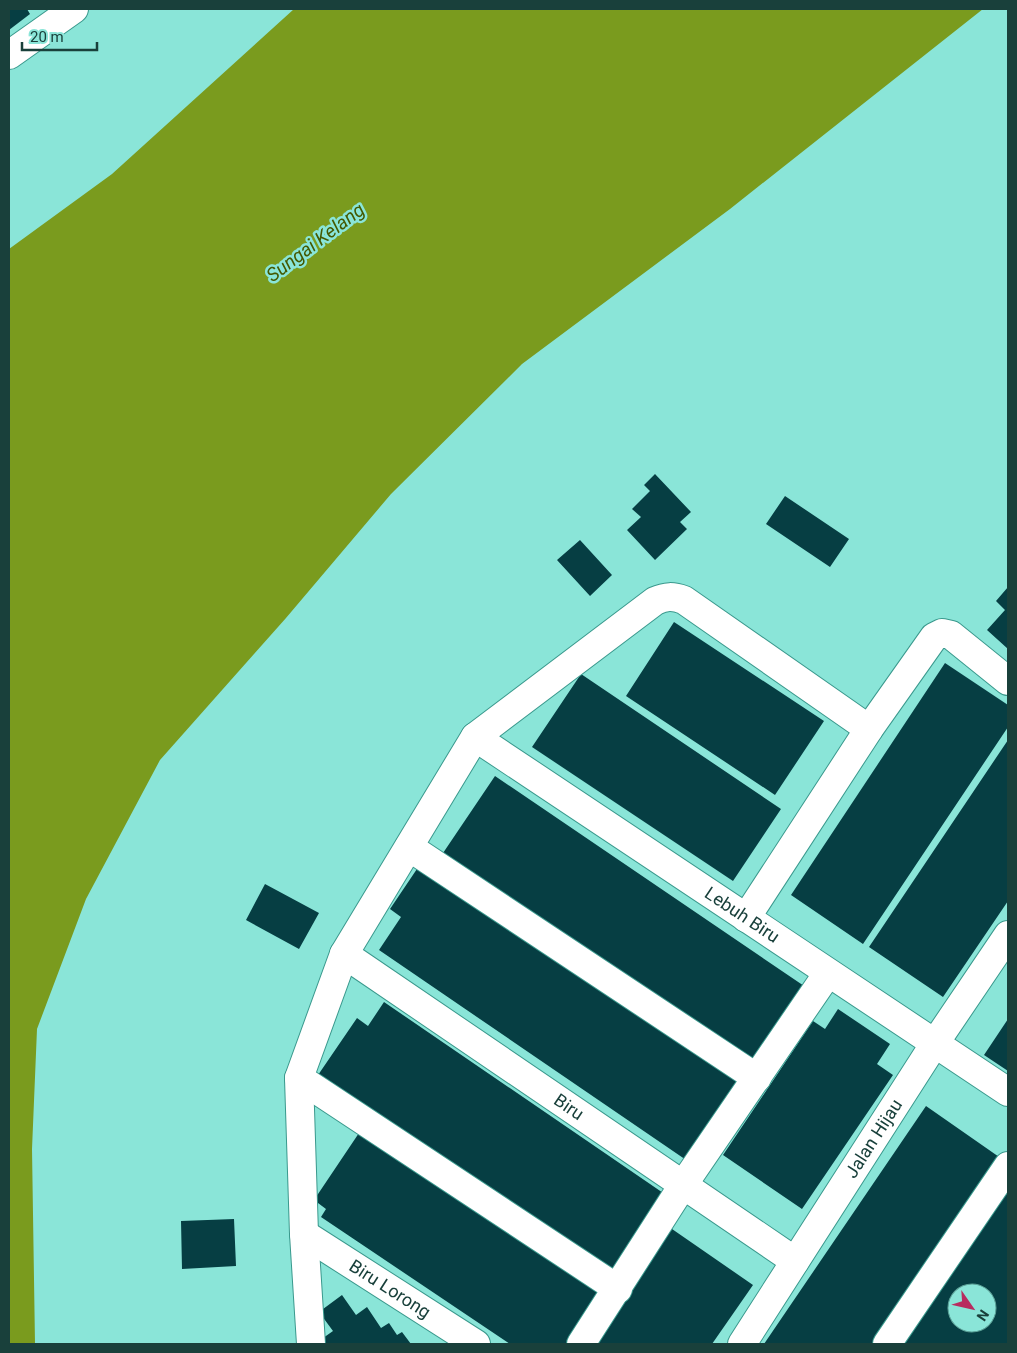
<svg xmlns="http://www.w3.org/2000/svg" width="1017" height="1353" font-family="Roboto,sans-serif">
<style>
.water{fill:#7a9b1e}
.building{fill:#063e43;fill-rule:evenodd}
.lines{fill:none;stroke-linecap:round;stroke-linejoin:round}
.minor-casing{stroke:#3a998d;stroke-width:30}
.minor{stroke:#fff;stroke-width:28}
.labels{text-anchor:middle;stroke-width:5;stroke-linejoin:round;paint-order:stroke}
.street-label{font-size:18px;fill:#19403b;stroke:#8ae5d8}
.water-label{font-size:19px;font-style:italic;fill:#445900;stroke:#8ae5d8}
</style>
<rect width="100%" height="100%" fill="#8ae5d8"/>
<path class="water" d="M294 9H983L730 209 522 364 391 494 286 618 160 760 86 899 37 1029 32 1149 35 1344H9V249L112 174Z"/>
<path class="building" d="M9 9H27L30 14 9 30Z
M655 474 691 512 680 522 687 529 655 560 627 530 641 517 632 509 650 491 644 485Z
M785 496 849 539 830 567 766 524Z
M580 540 612 575 590 596 557 560Z
M1008 587V649L987 630 1005 610 996 601Z
M674 622 824 721 775 795 626 696Z
M945 663 1008 705V727L863 944 791 895Z
M581 674 781 809 733 881 532 747Z
M1008 740V901L943 997 869 947Z
M495 776 810 990 755 1070 441 856Z
M421 863 746 1084 692 1164 379 950 401 917 390 909Z
M265 884 319 913 299 949 246 920Z
M384 1002 669 1197 613 1281 316 1078 357 1018 368 1026Z
M838 1009 890 1044 877 1064 893 1075 802 1209 723 1155 813 1021 825 1029Z
M1008 1019V1071L984 1055Z
M926 1106 1002 1159 876 1344H764Z
M361 1130 605 1295 572 1344H510L321 1217 326 1209 314 1200Z
M1008 1187V1344H901ZM957 1293H987V1323H957Z
M234 1219 236 1266 182 1269 181 1221Z
M672 1229 753 1285 712 1344H593Z
M342 1295 356 1315 367 1307 381 1328 389 1323 397 1335 402 1332 411 1344H317L316 1343 333 1331 319 1312Z"/>
<g class="lines">
<defs>
<g id="minor">
<path d="M9 55 74 9"/>
<path id="s1" d="M475 737 1008 1092"/>
<path d="M409 847 757 1078"/>
<path d="M746 918 869 729 934 637 942 633 951 635 1008 681"/>
<path id="s2" d="M344 954 795 1261"/>
<path d="M299 1078 618 1289"/>
<path id="s3" d="M304 1234 476 1344"/>
<path d="M311 1344 304 1234 299 1078 344 954 475 737 655 601C666 596 673 596 684 600L869 729"/>
<path d="M581 1344 683 1185 828 973"/>
<path id="s4" d="M742 1344 935 1043 1008 935"/>
<path d="M887 1344 1008 1166"/>
</g>
</defs>
<use href="#minor" class="minor-casing"/>
<use href="#minor" class="minor"/>
</g>
<g class="labels">
<g class="street-label">
<text dy="6" stroke="none"><textPath href="#s1" startOffset="321">Lebuh Biru</textPath></text>
<text dy="6" stroke="none"><textPath href="#s2" startOffset="272">Biru</textPath></text>
<text dy="6" stroke="none"><textPath href="#s4" startOffset="244">Jalan Hijau</textPath></text>
<text dy="6" stroke="none"><textPath href="#s3" startOffset="102">Biru Lorong</textPath></text>
</g>
<g class="water-label">
<text transform="translate(315 242) rotate(-37)" y="7">Sungai Kelang</text>
</g>
</g>
<rect width="1017" height="1353" fill="none" stroke="#19403b" stroke-width="20"/>
<g transform="translate(972 1308) rotate(124)"><circle r="24" fill="#8ae5d8" stroke="#5da399"/>
<path d="M0-4L9 19L0 12L-9 19Z" fill="#b82b5f"/>
<text y="-8" font-size="14" font-weight="bold" text-anchor="middle" fill="#19403b">N</text>
</g>
<path d="M22 42v8h75v-8" fill="none" stroke="#19403b" stroke-width="2.5"/>
<text x="30" y="42" font-size="15" fill="#19403b" stroke="#8ae5d8" stroke-width="4" paint-order="stroke">20 m</text>
</svg>
